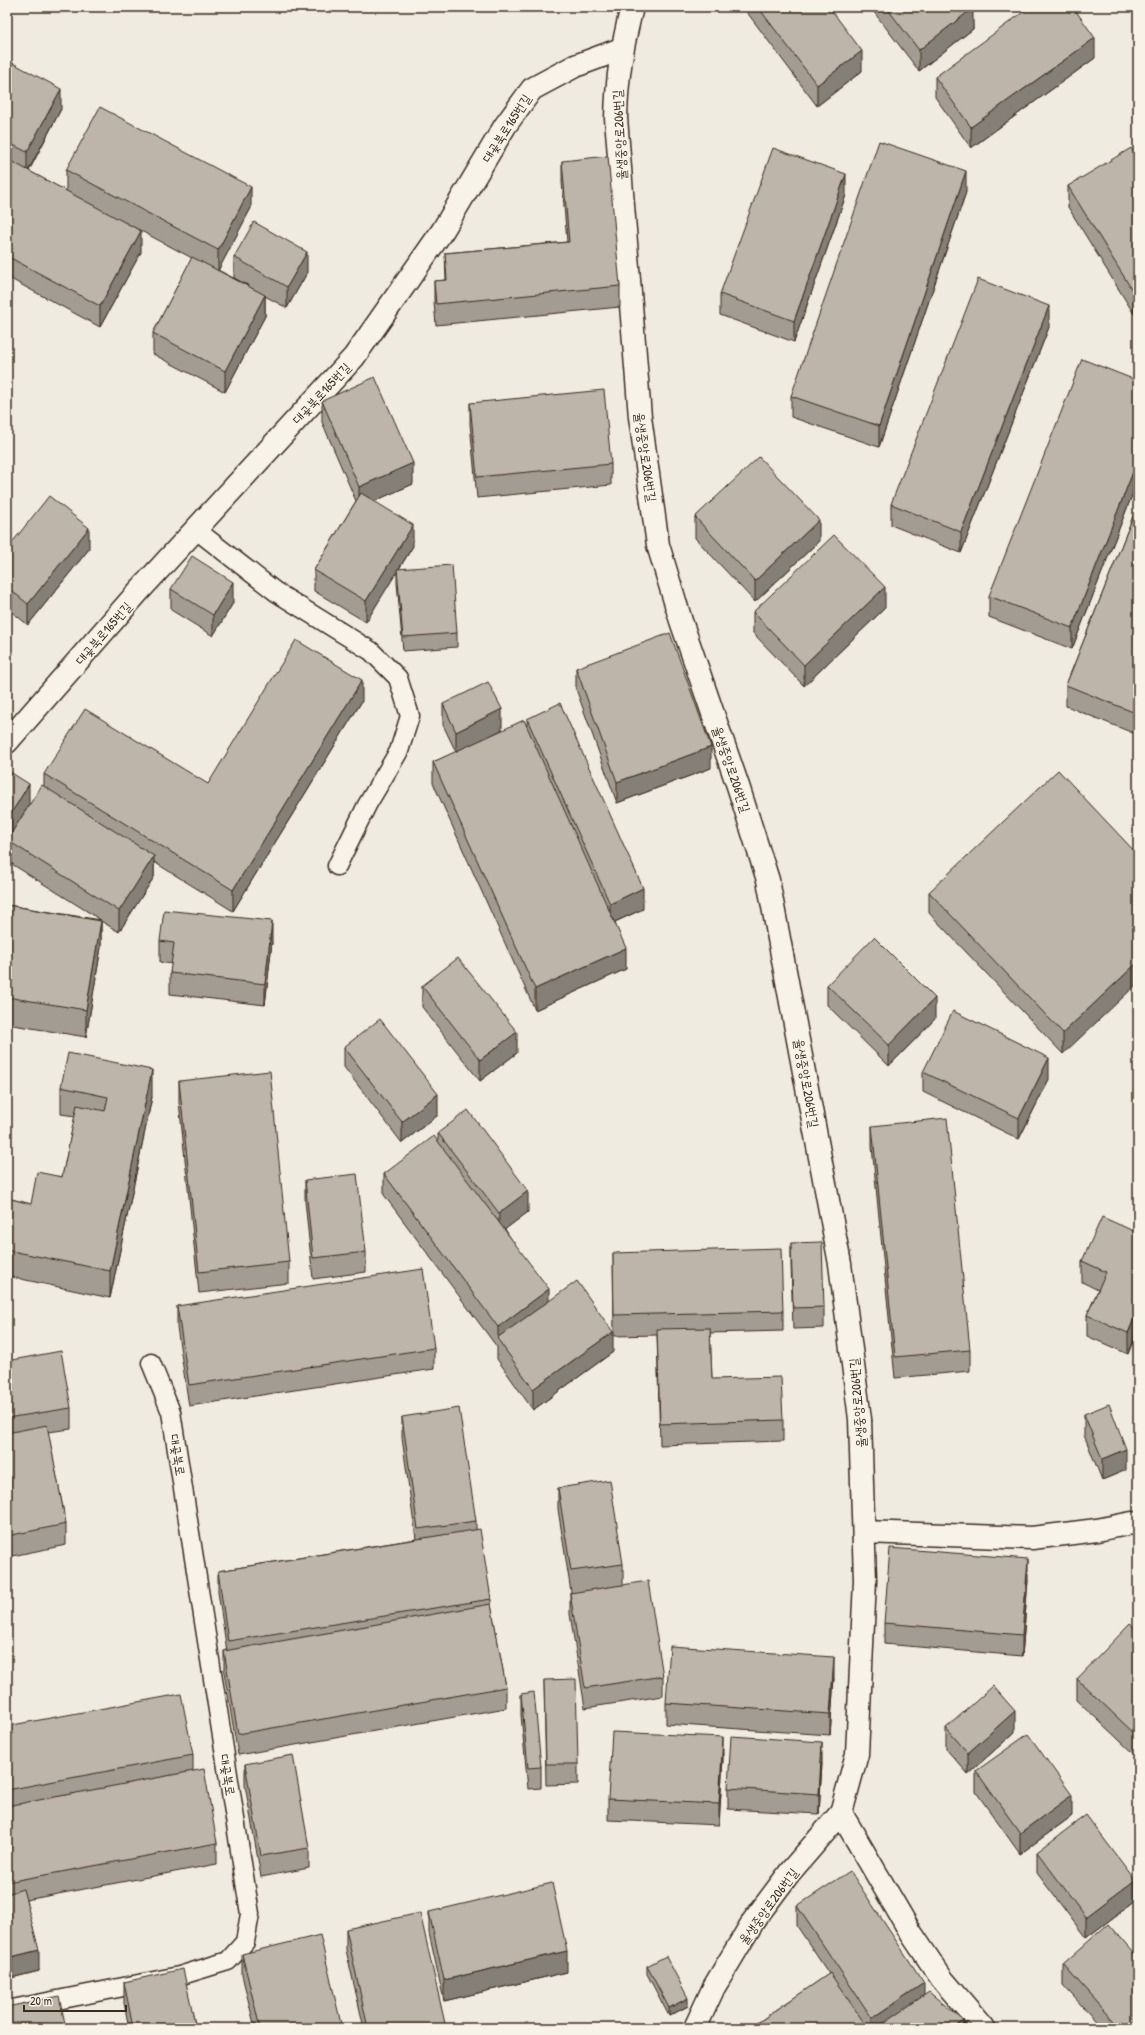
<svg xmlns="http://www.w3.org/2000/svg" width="1145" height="2035" font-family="'Patrick Hand','Poor Story',sans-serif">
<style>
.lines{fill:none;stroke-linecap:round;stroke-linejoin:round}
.lane-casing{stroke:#3b2a1e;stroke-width:21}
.street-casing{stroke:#3b2a1e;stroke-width:25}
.lane{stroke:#f7f3e8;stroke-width:18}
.street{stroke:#f7f3e8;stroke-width:22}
.wall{fill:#a39c92;stroke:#3b2a1e}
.shaded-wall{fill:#847f77;stroke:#3b2a1e}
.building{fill:#bdb5aa;stroke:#3b2a1e}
.labels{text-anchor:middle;stroke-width:3;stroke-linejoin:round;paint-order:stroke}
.street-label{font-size:13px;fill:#3b2a1e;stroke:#f7f3e8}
</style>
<rect width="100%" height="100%" fill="#efebe0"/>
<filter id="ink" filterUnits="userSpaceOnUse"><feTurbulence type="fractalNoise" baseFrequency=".025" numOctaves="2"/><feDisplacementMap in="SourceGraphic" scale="8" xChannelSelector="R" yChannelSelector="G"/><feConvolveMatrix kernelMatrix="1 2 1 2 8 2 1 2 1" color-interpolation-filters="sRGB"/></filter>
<g filter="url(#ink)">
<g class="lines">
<defs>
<path id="lane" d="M195 529 276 592 371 651 398 678 410 716 399 751 367 805 337 866
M7 2010 179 1976 228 1961 245 1942 250 1914 171 1412 151 1363"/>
<path id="street" d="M632 7C622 47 617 76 616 118L640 417 658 545 681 621 738 786 768 880 840 1264 860 1419 865 1580 857 1754 841 1813 790 1872 754 1920 714 1987 695 2028
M7 742 138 592 354 357 443 230 505 126 532 89 575 66 621 49
M864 1532 1032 1538 1097 1530 1132 1523 1138 1525
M841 1813 911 1933 942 1979 984 2028"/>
</defs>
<use href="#lane" class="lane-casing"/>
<use href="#street" class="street-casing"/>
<use href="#lane" class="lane"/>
<use href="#street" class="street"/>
</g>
<path class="wall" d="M743 7H829L862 71 817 106Z
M870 7H972L973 29 919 71Z
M1095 58 971 148 935 97V77Z
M7 60 61 109 29 171 66 191V170L251 208 218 270 249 286 234 278V257L307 273 287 308 265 296V316L225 392 153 354V333L192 258 126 223 141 252 100 327 7 277Z
M1138 159 1134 314 1068 207V186Z
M562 161 620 286V307L436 325 434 302V281L446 280 445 253 567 242 562 182Z
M966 192 879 447 791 417V396Z
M846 195 794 342 720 315V294Z
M1049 327 961 553 891 525V504Z
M1138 381V480L1072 649 989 617V596Z
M322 401 413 484 374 501 413 546 399 569 457 633V647L403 651 397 583V571L366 622 314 591V570L356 501 322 422Z
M470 403 611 464V485L477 498 470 424Z
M1138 504V735L1066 706V685Z
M695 517 819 541 755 602 695 538Z
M7 549H89L28 625 7 608Z
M171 589 233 603 213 636 171 610Z
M885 608 804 686 753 633V612Z
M576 668 711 768 617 803 576 689Z
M362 701 233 911 154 862V877L119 932 101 921V947L86 1037 7 1024V905L101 920 7 861V841L29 805 13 831 44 787V774L208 784Z
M443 704 502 730 527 726V719L643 909 615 922 626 969 535 1010 433 783V762L456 752 443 725Z
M1138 855 1063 1054 929 913V892Z
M160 941 272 942 265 1005 170 994V973L172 964 160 962Z
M827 985 935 1019 889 1066 827 1005Z
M422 986 517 1053 480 1081 422 1007Z
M344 1047 438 1115 402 1143 344 1067Z
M923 1072 1049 1079 1019 1139 923 1092Z
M179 1081 289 1262V1283L199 1293 179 1102Z
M61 1087 152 1097 110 1298 7 1276V1198L31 1204 62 1177 75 1116 61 1114Z
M872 1126 970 1350V1371L895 1378 872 1147Z
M438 1133 528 1212 505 1229 549 1301 613 1352 533 1410 497 1359V1347L384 1195V1174L438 1141Z
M305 1180 366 1252V1272L313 1279 305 1201Z
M1138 1233 1128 1354 1087 1336V1315L1098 1290 1082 1282V1261Z
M791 1243 824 1307V1328L793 1329 791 1264Z
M613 1253 783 1311V1331L710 1333 712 1379 783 1420V1441L660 1445 657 1335 614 1336Z
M177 1306 434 1348V1369L189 1406 177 1327Z
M7 1361 71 1408V1429L48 1432 66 1524V1545L7 1557Z
M1084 1414 1126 1470 1102 1480 1084 1435Z
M402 1417 476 1521V1529L491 1599V1605L506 1687V1708L238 1755 224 1672V1651H227L218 1592V1571L416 1539 402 1438Z
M558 1488 623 1564V1585L663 1676V1696L585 1708 570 1614V1593L571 1592 558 1509Z
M1028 1580 1022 1656 884 1644V1623Z
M1138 1631V1758L1077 1700V1679Z
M834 1678 830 1735 666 1724V1703Z
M544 1680 578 1764V1784L546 1785Z
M521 1694 541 1767V1788L528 1789 521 1715Z
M7 1726 193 1755V1771L217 1843V1864L26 1900 39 1971 7 1979Z
M946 1728 1015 1732 968 1774 946 1749Z
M723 1758 719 1825 608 1820V1799Z
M822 1763 819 1814 728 1809V1788Z
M245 1764 309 1848V1868L261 1877 245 1785Z
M976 1771 1072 1816 1020 1854 976 1792Z
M1037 1852 1135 1901 1086 1938 1037 1873Z
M797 1906 924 1995 964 2025 974 2028H750L829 1974 797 1926Z
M429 1912 567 1972 444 2001 429 1933Z
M346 1929 446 2028H364L346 1950Z
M242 1954 342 2028H255L242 1975Z
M1063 1964 1138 2028H1102L1063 1985Z
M647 1966 688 2006 669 2016 647 1974Z
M124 1982 196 2028H129L124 2003Z"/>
<path class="shaded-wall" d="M973 8V29L919 71V50Z
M1095 38V58L971 148V127Z
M862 51V71L817 106V85Z
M61 89V109L27 173V152Z
M966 171V192L879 447V426Z
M846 174V195L794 342V321Z
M251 187V208L218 271V250Z
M141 231V252L100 327V306Z
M307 252V273L287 308V287Z
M1138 291V312L1134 314V293Z
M265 295V316L225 392V371Z
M1049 306V327L961 553V532Z
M1138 459V480L1072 649V628Z
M413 463V484L359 508V487Z
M819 520V541L755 602V581Z
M413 525V546L366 622V601Z
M89 528V549L28 625V604Z
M233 582V603L213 636V615Z
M885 587V608L804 686V665Z
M362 680V701L233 911V890Z
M502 709V730L456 753V732Z
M711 747V768L617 803V782Z
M29 784V805L7 841V820Z
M154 856V877L119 932V911Z
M643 888V909L610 924V904Z
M101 921V947L86 1037V1010Z
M272 921V942L265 1005V984Z
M626 948V969L535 1010V989Z
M1138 962V983L1063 1054V1033Z
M935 998V1019L889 1066V1045Z
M517 1032V1053L480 1081V1060Z
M1049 1058V1079L1019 1139V1118Z
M152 1070V1097L110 1298V1271Z
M438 1094V1115L402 1143V1122Z
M528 1191V1212L499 1234V1213Z
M549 1289V1310L498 1339V1327Z
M1138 1309V1330L1128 1354V1333Z
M613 1332V1352L533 1410V1389Z
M1126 1449V1470L1102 1480V1459Z
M1028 1559V1580L1022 1656V1635Z
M834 1657V1678L830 1735V1714Z
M1015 1711V1732L968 1774V1753Z
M723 1737V1758L719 1825V1804Z
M822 1742V1763L819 1814V1794Z
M1072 1795V1816L1020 1854V1833Z
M1135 1880V1901L1086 1938V1917Z
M39 1950V1971L7 1979V1958Z
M567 1951V1972L444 2001V1980Z
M924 1983V2004L888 2028H872V2018Z
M688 1998V2006L669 2016V2008Z
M964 2021V2028H953Z
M865 2024V2028H860Z"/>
<path class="building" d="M758 7H829L862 51 817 85Z
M886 7H972L973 8 919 50Z
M1030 7H1073L1095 38 971 127 935 77Z
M7 60 61 89 27 152 7 142Z
M100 107 251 187 218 250 66 170Z
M879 141 966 171 879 426 791 396Z
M773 148 846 174 794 321 720 294Z
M1131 148 1138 159V291L1134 293 1068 186Z
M608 156 620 286 436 304 434 281 447 280 445 253 569 242 562 161Z
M7 159 141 231 100 306 7 256Z
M254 222 307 252 287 287 234 257Z
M192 257 265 295 225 371 153 333Z
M978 279 1049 306 961 532 891 504Z
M1082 359 1138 381V459L1072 628 989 596Z
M375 377 413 463 359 487 322 401Z
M604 390 611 464 477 477 470 403Z
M759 457 819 520 755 581 695 517Z
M361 493 413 525 366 601 314 570Z
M49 496 89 528 28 604 7 587V549Z
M1138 504V714L1066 685Z
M834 535 885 587 804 665 753 612Z
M192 556 233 582 213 615 171 589Z
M452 565 457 633 403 637 397 569Z
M670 633 711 747 617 782 576 668Z
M296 640 362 680 233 890 44 774 85 709 208 784Z
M488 682 502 709 456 732 443 704Z
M560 703 643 888 610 904 527 719Z
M524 720 626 948 535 989 433 762Z
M7 770 29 784 7 820Z
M1058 770 1138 855V962L1063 1033 929 892Z
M42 785 154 856 119 911 7 840Z
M7 905 101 921 86 1010 7 997Z
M164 910 272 921 265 984 170 973 174 943 160 941Z
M874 937 935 998 889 1045 827 985Z
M458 958 517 1032 480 1060 422 986Z
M953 1011 1049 1058 1019 1118 923 1072Z
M380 1019 438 1094 402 1122 344 1047Z
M68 1053 152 1070 110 1271 7 1250V1198L31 1204 37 1172 62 1177 77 1105 105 1111 108 1097 61 1087Z
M270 1071 289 1262 199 1272 179 1081Z
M468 1110 528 1191 499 1213 438 1133Z
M947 1118 970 1350 895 1357 872 1126Z
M434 1136 549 1289 498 1327 384 1174Z
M357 1174 366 1252 313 1258 305 1180Z
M1102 1217 1138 1233V1309L1128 1333 1087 1315 1106 1272 1082 1261Z
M822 1242 824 1307 793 1308 791 1243Z
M781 1248 783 1311 614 1315 613 1253Z
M423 1269 434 1348 189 1385 177 1306Z
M577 1281 613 1332 533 1389 497 1338Z
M710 1328 712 1379 781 1377 783 1420 660 1424 657 1329Z
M61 1351 71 1408 7 1418V1361Z
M1109 1404 1126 1449 1102 1459 1084 1414Z
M459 1408 476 1521 418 1529 402 1417Z
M47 1425 66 1524 7 1536V1433Z
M610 1480 623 1564 571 1571 558 1488Z
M480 1529 491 1599 228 1641 218 1571Z
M890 1548 1028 1559 1022 1635 884 1623Z
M648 1581 663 1676 585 1688 570 1593Z
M491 1604 506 1687 238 1734 224 1651Z
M1130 1624 1138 1631V1737L1077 1679Z
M670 1646 834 1657 830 1714 666 1703Z
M576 1679 578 1764H546L544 1680Z
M993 1686 1015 1711 968 1753 946 1728Z
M534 1692 541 1767 528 1768 521 1694Z
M181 1694 193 1755 7 1790V1726Z
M612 1732 723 1737 719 1804 608 1799Z
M1028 1734 1072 1795 1020 1833 976 1771Z
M731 1736 822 1742 819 1794 728 1788Z
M293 1755 309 1848 261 1856 245 1764Z
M204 1769 217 1843 7 1882V1806Z
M1086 1815 1135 1880 1086 1917 1037 1852Z
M850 1871 924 1983 872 2018 797 1906Z
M552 1883 567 1951 444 1980 429 1912Z
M23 1889 39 1950 7 1958V1894Z
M420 1913 446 2028H368L346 1929Z
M1108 1924 1138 1959V2028H1120L1063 1964Z
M320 1935 342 2028H260L242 1954Z
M666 1956 688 1998 669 2008 647 1966Z
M183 1969 196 2028H133L124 1982Z
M830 1973 865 2024 860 2028H750Z
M929 1992 964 2021 953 2028H876Z
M59 1996 66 2028H7V2007Z
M967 2022 974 2028H959Z"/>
</g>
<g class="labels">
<g class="street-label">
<text transform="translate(506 128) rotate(-57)" y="5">대곶북로165번길</text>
<text transform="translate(619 135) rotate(-93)" y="5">율생중앙로206번길</text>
<text transform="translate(321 393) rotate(-47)" y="5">대곶북로165번길</text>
<text transform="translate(646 457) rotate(82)" y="5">율생중앙로206번길</text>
<text transform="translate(103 633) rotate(-49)" y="5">대곶북로165번길</text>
<text transform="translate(732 769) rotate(71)" y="5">율생중앙로206번길</text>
<text transform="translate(807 1083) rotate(80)" y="5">율생중앙로206번길</text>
<text transform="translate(857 1403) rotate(-95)" y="5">율생중앙로206번길</text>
<text transform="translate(178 1455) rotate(81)" y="5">대곶북로</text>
<text transform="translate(228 1775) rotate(81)" y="5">대곶북로</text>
<text transform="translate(768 1906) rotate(-54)" y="5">율생중앙로206번길</text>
</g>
</g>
<rect width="1145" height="2035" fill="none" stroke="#f7f3e8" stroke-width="24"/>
<rect x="12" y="12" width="1121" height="2011" fill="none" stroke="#3b2a1e" stroke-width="1.5" filter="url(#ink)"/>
<path d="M24 2005v6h102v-6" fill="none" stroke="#3b2a1e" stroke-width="2"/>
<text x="30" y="2005" font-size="12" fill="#3b2a1e" stroke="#f7f3e8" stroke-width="3" paint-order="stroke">20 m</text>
</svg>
